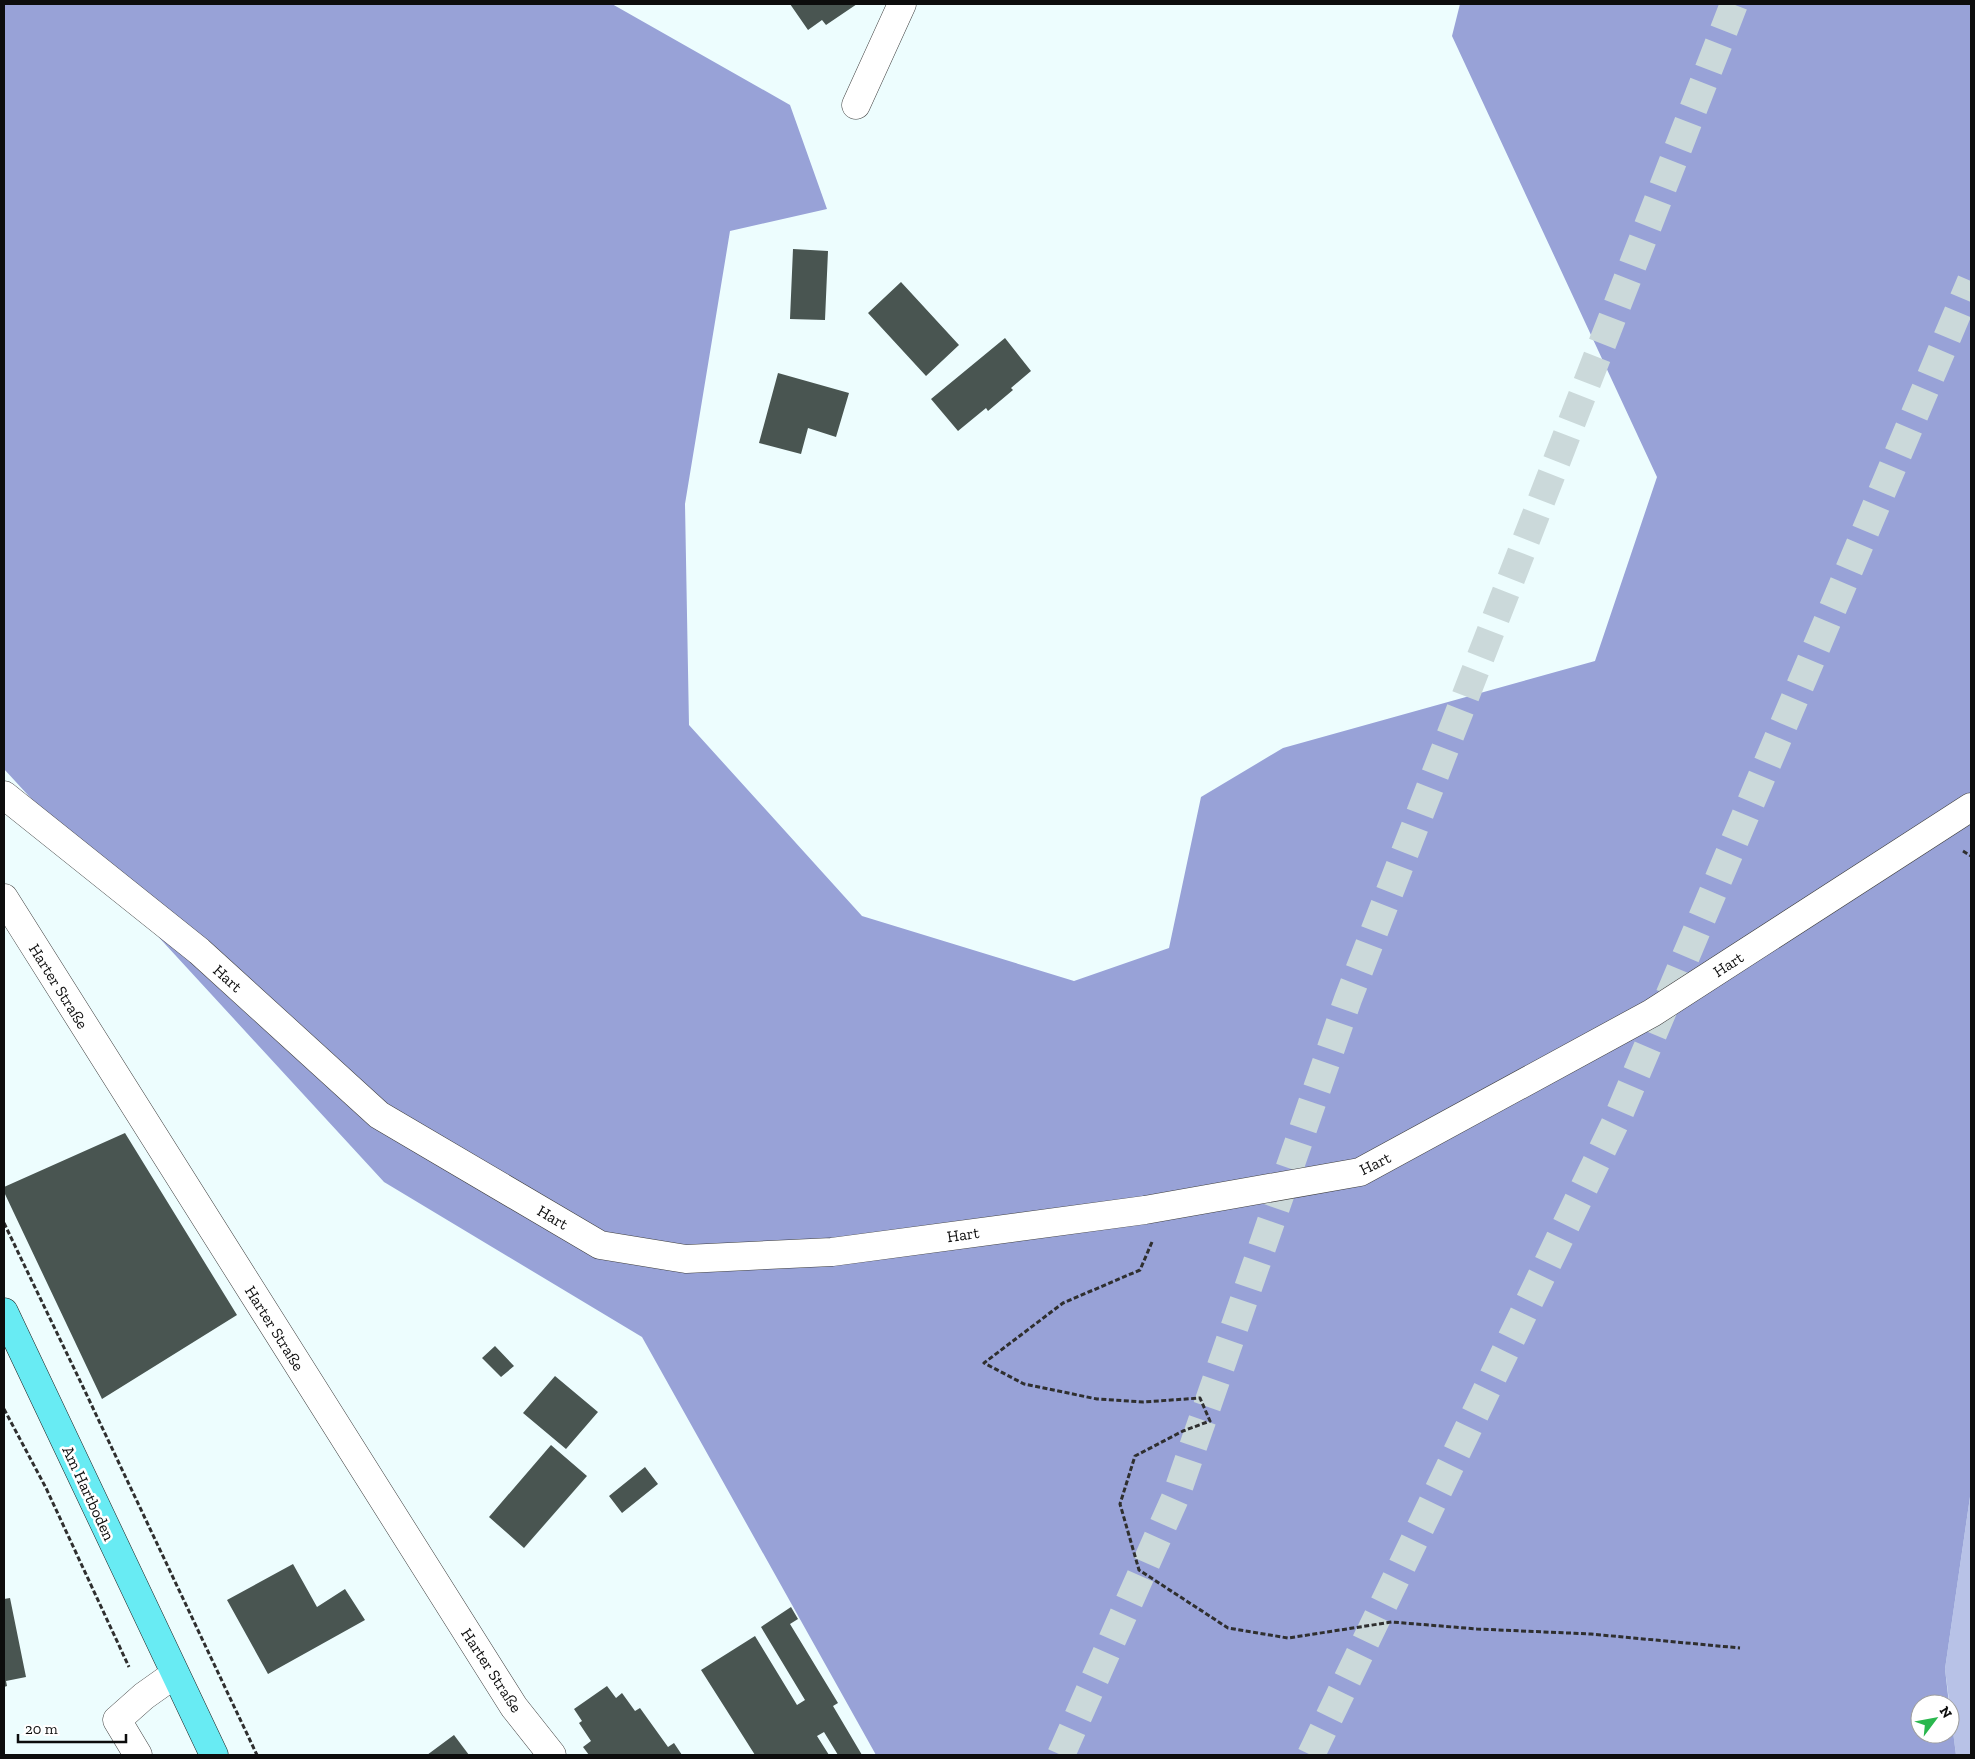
<svg xmlns="http://www.w3.org/2000/svg" width="1975" height="1759" font-family="'Zilla Slab',serif">
<style>
.green{fill:#b8c2e7}
.forest{fill:#98a2d7}
.building{fill:#495551}
.lines{fill:none;stroke-linecap:round;stroke-linejoin:round}
.highway-tunnel{stroke:#cbd9da;stroke-width:28;stroke-dasharray:28 14;stroke-linecap:butt}
.minor-casing{stroke:#404040;stroke-width:29}
.major-casing{stroke:#1e1e1e;stroke-width:29}
.path{stroke:#2f2f2f;stroke-width:3;stroke-dasharray:5 2.5;stroke-linecap:butt}
.minor{stroke:#fff;stroke-width:28}
.major{stroke:#68ebf3;stroke-width:28}
.labels{text-anchor:middle;stroke-width:5;stroke-linejoin:round;paint-order:stroke}
.street-label{font-size:16px;fill:#0d0d0d;stroke:#fff}
</style>
<rect width="100%" height="100%" fill="#edfdfe"/>
<path class="green" d="M1971 1490V1755H1956L1945 1669Z"/>
<path class="forest" d="M4 4H612L790 105 827 209 730 231 685 504 689 725 862 916 1074 981 1169 948 1201 797 1283 748 1595 661 1657 477 1452 36 1460 4H1971V1490L1945 1669 1949 1704H1920V1734H1950V1708L1956 1755H876L642 1337 384 1182 4 769Z"/>
<path class="building" d="M790 4H857L826 25 822 20 808 30Z
M793 249 828 251 825 320 790 319Z
M901 282 959 345 926 376 868 313Z
M1005 338 1031 371 1011 388 1013 390 988 411 986 408 958 431 931 399Z
M778 373 849 393 836 437 808 428 801 454 759 443Z
M125 1133 237 1315 102 1399 4 1192V1187Z
M495 1346 514 1366 501 1377 482 1358Z
M555 1376 598 1412 566 1449 523 1413Z
M551 1445 587 1476 524 1548 489 1517Z
M645 1467 658 1484 622 1513 609 1496Z
M293 1564 317 1607 345 1589 365 1620 268 1674 227 1600Z
M10 1598 26 1677 6 1681 7 1686 4 1687V1599Z
M791 1607 798 1619 790 1624 838 1703 833 1706 862 1755H838L824 1732 817 1736 829 1755H755L701 1670 755 1636 797 1705 805 1700 761 1627Z
M607 1686 616 1698 622 1693 635 1711 640 1708 668 1747 674 1743 682 1755H589L583 1747 591 1741 579 1723 582 1721 574 1709Z
M454 1735 469 1755H427Z"/>
<g class="lines">
<path class="highway-tunnel" d="M1061 1755 1176 1496 1348 999 1734 4
M1311 1755 1618 1117 1971 281"/>
<defs>
<path id="minor" d="M856 105 902 4
M4 795 199 951 379 1115 600 1245 686 1259 832 1252 1145 1210 1360 1172 1652 1013 1971 807
M4 898 514 1707 552 1755
M138 1755 117 1720 144 1696 175 1674"/>
<path id="major" d="M4 1312 214 1755"/>
</defs>
<use href="#minor" class="minor-casing"/>
<use href="#major" class="major-casing"/>
<path class="path" d="M1963 851 1971 856
M4 1223 83 1387 257 1755
M1152 1242 1140 1270 1063 1303 984 1363 1024 1384 1097 1399 1143 1402 1200 1398 1210 1421 1183 1431 1135 1456 1120 1504 1139 1570 1228 1628 1288 1638 1392 1622 1477 1629 1591 1634 1740 1648
M4 1409 46 1488 129 1667"/>
<use href="#minor" class="minor"/>
<use href="#major" class="major"/>
</g>
<g class="labels">
<g class="street-label">
<text transform="translate(1728 964) rotate(-33)" y="6">Hart</text>
<text transform="translate(228 978) rotate(42)" y="6">Hart</text>
<text transform="translate(59 986) rotate(58)" y="6">Harter Straße</text>
<text transform="translate(1375 1163) rotate(-26)" y="6">Hart</text>
<text transform="translate(553 1217) rotate(30)" y="6">Hart</text>
<text transform="translate(963 1234) rotate(-8)" y="6">Hart</text>
<text transform="translate(275 1328) rotate(58)" y="6">Harter Straße</text>
<text transform="translate(89 1493) rotate(65)" y="6">Am Hartboden</text>
<text transform="translate(492 1670) rotate(57)" y="6">Harter Straße</text>
</g>
</g>
<rect width="1975" height="1759" fill="none" stroke="#0d0d0d" stroke-width="10"/>
<g transform="translate(1935 1719) rotate(58)"><circle r="24" fill="#ffffff" stroke="#9e9e9e"/>
<path d="M0-4L9 19L0 12L-9 19Z" fill="#2ab74e"/>
<text y="-8" font-size="14" font-weight="bold" text-anchor="middle" fill="#0d0d0d">N</text>
</g>
<path d="M18 1734v8h108v-8" fill="none" stroke="#0d0d0d" stroke-width="2.5"/>
<text x="25" y="1734" font-size="15" fill="#0d0d0d" stroke="#ffffff" stroke-width="4" paint-order="stroke">20 m</text>
</svg>
